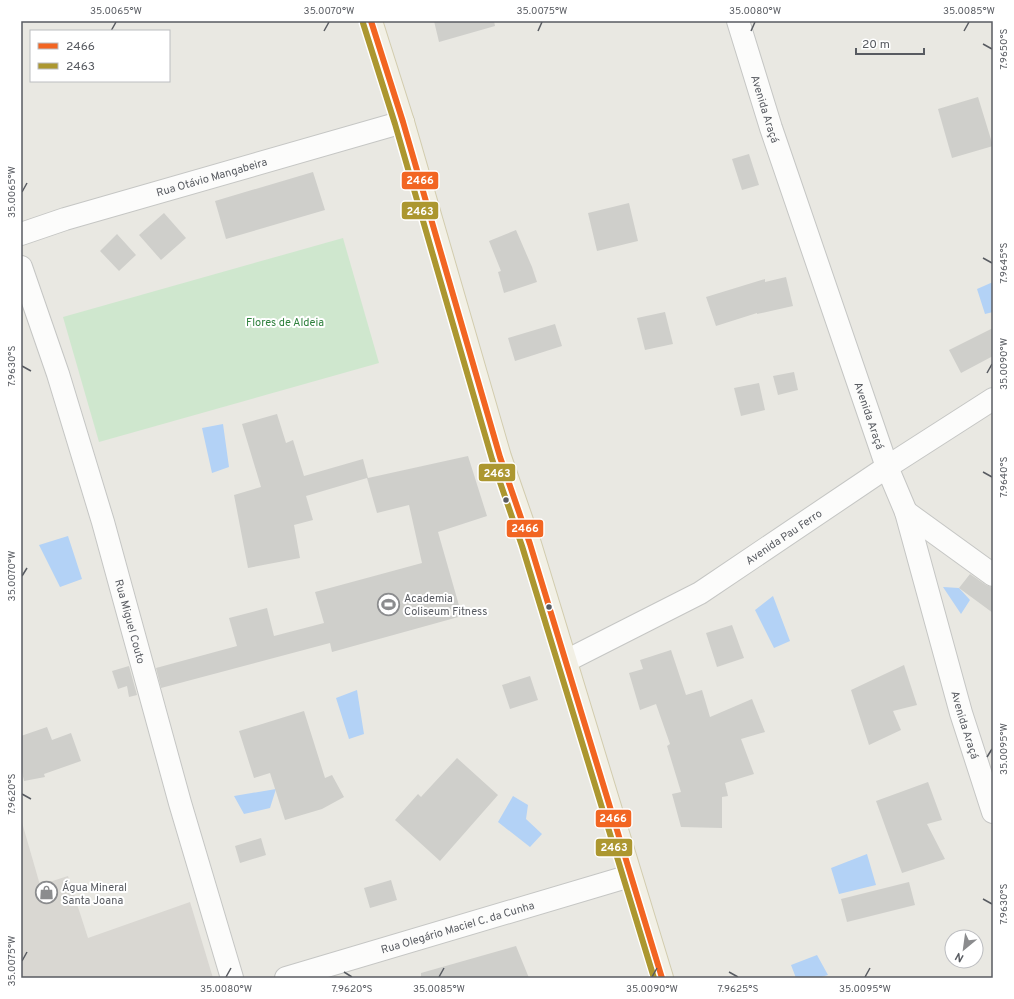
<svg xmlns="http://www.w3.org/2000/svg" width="1014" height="999" font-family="Overpass,sans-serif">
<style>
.industrial{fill:#d9d7d2}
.green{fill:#cfe7ce}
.water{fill:#b3d2f6}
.building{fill:#cfcfcb}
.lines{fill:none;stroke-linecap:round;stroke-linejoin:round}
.minor-casing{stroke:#c5c6c4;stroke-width:24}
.major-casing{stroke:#d2ccae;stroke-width:24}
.minor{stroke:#fcfcfb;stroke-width:22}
.major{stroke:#f2f0e5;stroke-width:22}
.bus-1-casing{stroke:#fff;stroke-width:9}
.bus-2-casing{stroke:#fff;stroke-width:9}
.bus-1{stroke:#f26522;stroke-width:6}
.bus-2{stroke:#ac9730;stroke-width:6}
.ticks{fill:none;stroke:#585b61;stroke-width:1.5}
.bus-dot{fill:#585b61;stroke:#fff;stroke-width:1.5}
.labels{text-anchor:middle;stroke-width:4;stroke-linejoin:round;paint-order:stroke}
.street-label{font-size:11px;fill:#585b61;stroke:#fff}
.park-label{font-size:11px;fill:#2f813d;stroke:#fff}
.poi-label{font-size:11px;fill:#585b61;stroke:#fff;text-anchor:start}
.line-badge{stroke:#fff;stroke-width:1.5}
.badge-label{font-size:11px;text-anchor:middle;font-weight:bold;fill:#fff}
.neatline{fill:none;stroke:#585b61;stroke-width:1.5}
.ticks-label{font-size:10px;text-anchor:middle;fill:#585b61}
</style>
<rect width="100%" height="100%" fill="#e9e8e2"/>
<path class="industrial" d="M21 819 40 885 68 876 88 938 190 902 213 978H21Z"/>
<path class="green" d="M343 238 379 363 99 442 63 317Z"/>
<path class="water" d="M993 282V312L985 314 977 289Z
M223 424 229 467 212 473 202 428Z
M68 536 82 579 60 587 39 545Z
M943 587 959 588 970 600 961 614Z
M773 596 790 641 774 648 755 610Z
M357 690 364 734 349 739 336 698Z
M276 789 270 808 244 814 234 796Z
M513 796 528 805 526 819 542 834 530 847 498 822Z
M867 854 876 885 839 894 831 868Z
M817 955 828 975 818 978H796L791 965Z"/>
<path class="building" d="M434 21H494L495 26 439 42Z
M978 97 993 146 952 158 938 109Z
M749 154 759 185 742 190 732 159Z
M313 172 325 210 226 239 215 201Z
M629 203 638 241 597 251 588 213Z
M164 213 186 238 161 260 139 235Z
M516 230 532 267 537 282 504 293 498 272 501 271 489 241Z
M117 234 136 255 119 271 100 251Z
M786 277 793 306 757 314V313L716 326 706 297 765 279V282Z
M665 312 673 344 645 350 637 318Z
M555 324 562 346 515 361 508 338Z
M993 328V356L961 373 949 350Z
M794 372 798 390 778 395 773 376Z
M759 383 765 410 741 416 734 388Z
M277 414 286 443 293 440 304 476 363 459 368 478 468 456 487 516 438 532 462 616 332 652 330 643 161 688 156 668 237 646 229 618 267 608 274 636 324 623 315 592 422 563 409 505 377 513 367 478 306 496 313 520 294 525 300 558 248 568 234 495 261 487 242 424Z
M970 574 986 585 993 588V613L959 588Z
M732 625 744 658 717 667 706 633Z
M671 650 686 695 702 690 710 717 752 699 765 732 741 739 754 774 725 783 728 796 722 797V828L681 827 672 794 681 792 667 746 670 744 656 704 640 710 629 673 643 669 640 660Z
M904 665 917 705 893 711 901 730 869 745 851 690Z
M129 666 137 695 129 697 127 686 118 689 112 671Z
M530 676 538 700 510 709 502 685Z
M304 711 325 778 332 775 344 797 322 809 285 820 270 773 254 778 239 731Z
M47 727 52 740 71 733 81 761 44 774 45 777 24 781 21 768V736Z
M457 758 498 795 440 861 395 820 418 794 421 797Z
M928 782 942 820 927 824 945 859 902 873 876 801Z
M261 838 266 855 240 863 235 846Z
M391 880 397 900 370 908 364 888Z
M909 882 915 905 847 922 841 899Z
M516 946 529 978H421V973Z"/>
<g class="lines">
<defs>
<g id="minor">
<path id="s1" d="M738 21 771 128 887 467 906 512 961 713 993 812"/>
<path id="s2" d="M21 234 65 219 403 122"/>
<path id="s3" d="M21 267 58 374 103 522 180 803 232 978"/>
<path d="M906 512 993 575"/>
<path id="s4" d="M566 661 700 593 887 467 993 399"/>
<path id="s5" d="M286 978 630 876"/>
</g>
<path id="major" d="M371 21 403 122 500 457 530 544 662 978"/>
</defs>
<use href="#minor" class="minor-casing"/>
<use href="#major" class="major-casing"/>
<use href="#minor" class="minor"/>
<use href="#major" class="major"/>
<defs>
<path id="bus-1" d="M371 21 403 122 500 457 530 544 662 978"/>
<path id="bus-2" d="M363 23 395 124 492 459 522 546 654 978"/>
</defs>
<use href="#bus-1" class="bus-1-casing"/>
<use href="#bus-2" class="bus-2-casing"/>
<use href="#bus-1" class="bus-1"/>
<use href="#bus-2" class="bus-2"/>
</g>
<path class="ticks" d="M111 31 116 22M324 31 329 22M538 31 542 22M751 31 755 22M964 31 969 22M983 44 992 49M22 192 27 183M983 258 992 263M22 366 31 371M987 373 992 364M983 472 992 477M22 576 27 568M987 757 992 749M22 794 31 799M983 899 992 904M22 961 27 952M344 972 352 977M729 972 738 977M226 977 231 968M439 977 444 968M652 977 657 968M865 977 870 968"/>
<defs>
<symbol id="stadium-ring" viewBox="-11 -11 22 22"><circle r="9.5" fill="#fff" stroke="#8b8c8e" stroke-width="1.5"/><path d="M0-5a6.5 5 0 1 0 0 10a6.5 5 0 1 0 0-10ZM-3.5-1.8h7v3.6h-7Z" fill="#8b8c8e"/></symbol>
<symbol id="shop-ring" viewBox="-11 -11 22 22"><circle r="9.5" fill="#fff" stroke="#8b8c8e" stroke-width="1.5"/><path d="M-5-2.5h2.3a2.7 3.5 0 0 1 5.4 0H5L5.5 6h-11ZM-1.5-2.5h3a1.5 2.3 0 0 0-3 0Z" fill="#8b8c8e"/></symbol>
</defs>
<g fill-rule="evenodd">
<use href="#stadium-ring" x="376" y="592" width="25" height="25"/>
<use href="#shop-ring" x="34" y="880" width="25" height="25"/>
</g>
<g class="bus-dot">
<circle cx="506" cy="500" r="3.5"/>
<circle cx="549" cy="607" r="3.5"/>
</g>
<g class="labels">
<g class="street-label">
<text dy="4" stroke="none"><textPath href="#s1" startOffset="92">Avenida Araçá</textPath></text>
<text dy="4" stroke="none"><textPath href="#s2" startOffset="199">Rua Otávio Mangabeira</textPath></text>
<text dy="4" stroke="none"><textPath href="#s1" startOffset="416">Avenida Araçá</textPath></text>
<text dy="4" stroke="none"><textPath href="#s4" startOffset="251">Avenida Pau Ferro</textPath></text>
<text dy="4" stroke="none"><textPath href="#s3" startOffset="371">Rua Miguel Couto</textPath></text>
<text dy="4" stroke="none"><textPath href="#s1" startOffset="740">Avenida Araçá</textPath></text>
<text dy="4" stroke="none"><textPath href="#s5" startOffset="179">Rua Olegário Maciel C. da Cunha</textPath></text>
</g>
<g class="park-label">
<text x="285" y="326">Flores de Aldeia</text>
</g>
<g class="poi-label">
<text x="404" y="602">Academia<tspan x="404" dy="13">Coliseum Fitness</tspan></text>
<text x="62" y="891">Água Mineral<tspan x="62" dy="13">Santa Joana</tspan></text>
</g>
</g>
<g class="line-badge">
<rect x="401" y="171" width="38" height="19" rx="4" fill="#f26522"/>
<rect x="401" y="201" width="38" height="19" rx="4" fill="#ac9730"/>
<rect x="478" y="463" width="38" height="19" rx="4" fill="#ac9730"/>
<rect x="506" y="519" width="38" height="19" rx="4" fill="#f26522"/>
<rect x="595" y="809" width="37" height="19" rx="4" fill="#f26522"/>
<rect x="595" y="838" width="38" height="19" rx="4" fill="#ac9730"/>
</g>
<g class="badge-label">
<text x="420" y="184">2466</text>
<text x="420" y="215">2463</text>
<text x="497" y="477">2463</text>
<text x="525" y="532">2466</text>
<text x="613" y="822">2466</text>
<text x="614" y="851">2463</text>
</g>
<rect width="1014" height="999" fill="none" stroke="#ffffff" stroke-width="44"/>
<rect x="30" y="30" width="140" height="52" fill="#ffffff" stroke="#bcbdc0"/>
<rect x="38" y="43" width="20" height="6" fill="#f26522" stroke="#bcbdc0"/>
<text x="66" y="50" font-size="12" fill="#585b61">2466</text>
<rect x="38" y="63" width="20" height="6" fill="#ac9730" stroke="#bcbdc0"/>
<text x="66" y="70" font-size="12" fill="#585b61">2463</text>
<g transform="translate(964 949) rotate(209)"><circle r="19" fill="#ffffff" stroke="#bcbdc0"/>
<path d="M0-3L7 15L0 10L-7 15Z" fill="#8b8c8e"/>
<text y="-6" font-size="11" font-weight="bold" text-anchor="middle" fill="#585b61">N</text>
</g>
<path d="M856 48v6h68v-6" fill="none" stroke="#585b61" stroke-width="2"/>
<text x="862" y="48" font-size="12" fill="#585b61" stroke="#ffffff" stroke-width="3" paint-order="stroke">20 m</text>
<rect x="22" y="22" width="970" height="955" class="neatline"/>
<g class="ticks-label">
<text x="116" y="14">35.0065°W</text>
<text x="329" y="14">35.0070°W</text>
<text x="542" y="14">35.0075°W</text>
<text x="755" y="14">35.0080°W</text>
<text x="969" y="14">35.0085°W</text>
<text transform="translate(1003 49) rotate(-90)" y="4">7.9650°S</text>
<text transform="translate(11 192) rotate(-90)" y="4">35.0065°W</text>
<text transform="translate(1003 263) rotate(-90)" y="4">7.9645°S</text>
<text transform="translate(1003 364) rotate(-90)" y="4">35.0090°W</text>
<text transform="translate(11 366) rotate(-90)" y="4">7.9630°S</text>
<text transform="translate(1003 477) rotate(-90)" y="4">7.9640°S</text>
<text transform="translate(11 576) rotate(-90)" y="4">35.0070°W</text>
<text transform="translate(1003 749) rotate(-90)" y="4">35.0095°W</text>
<text transform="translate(11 794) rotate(-90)" y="4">7.9620°S</text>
<text transform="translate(1003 904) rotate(-90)" y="4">7.9630°S</text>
<text transform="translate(11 961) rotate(-90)" y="4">35.0075°W</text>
<text x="226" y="992">35.0080°W</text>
<text x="352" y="992">7.9620°S</text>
<text x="439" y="992">35.0085°W</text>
<text x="652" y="992">35.0090°W</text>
<text x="738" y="992">7.9625°S</text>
<text x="865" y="992">35.0095°W</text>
</g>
</svg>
